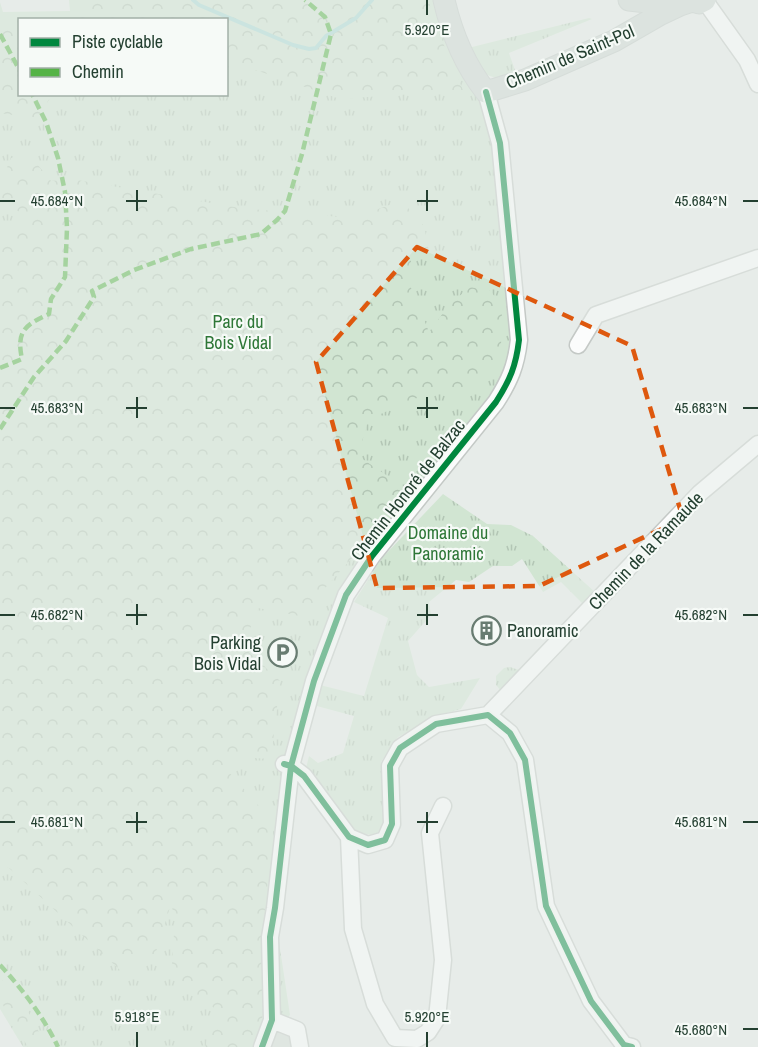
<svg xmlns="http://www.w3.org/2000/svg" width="758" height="1047" font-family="'Archivo Narrow',sans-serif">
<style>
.built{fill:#d5ddd8}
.grass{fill:url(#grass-tufts);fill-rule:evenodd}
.forest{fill:url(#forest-crowns)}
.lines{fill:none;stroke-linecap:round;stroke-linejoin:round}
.stream{stroke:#a9dad4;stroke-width:4}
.minor-casing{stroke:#c4c9c6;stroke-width:19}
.major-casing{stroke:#c2cac6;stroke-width:23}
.minor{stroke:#fbfcfc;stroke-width:16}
.major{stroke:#ced7d3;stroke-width:21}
.quiet{stroke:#55b346;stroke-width:4.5;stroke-dasharray:9 4.5;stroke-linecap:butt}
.cycleway-casing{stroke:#f6faf7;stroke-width:10}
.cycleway{stroke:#00873e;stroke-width:6}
.marked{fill:none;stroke:#de580e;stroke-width:4.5;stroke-dasharray:12 8;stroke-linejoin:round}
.ticks{fill:none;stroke:#244031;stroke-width:2}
.labels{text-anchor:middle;stroke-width:4.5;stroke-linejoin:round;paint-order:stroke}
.street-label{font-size:18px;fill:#244031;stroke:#f6faf7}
.park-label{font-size:18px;fill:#2e7737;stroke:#f6faf7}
.poi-label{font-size:18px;fill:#244031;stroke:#f6faf7;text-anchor:start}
.ticks-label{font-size:15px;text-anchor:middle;fill:#244031;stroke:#f6faf7;stroke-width:4.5;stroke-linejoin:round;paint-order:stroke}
</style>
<defs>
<pattern id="grass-tufts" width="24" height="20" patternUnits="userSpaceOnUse" patternTransform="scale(1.5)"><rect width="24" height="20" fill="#d1e5d2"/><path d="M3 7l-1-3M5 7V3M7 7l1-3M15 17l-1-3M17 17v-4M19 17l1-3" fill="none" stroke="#b3c6b5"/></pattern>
<pattern id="forest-crowns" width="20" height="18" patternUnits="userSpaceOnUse" patternTransform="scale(1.5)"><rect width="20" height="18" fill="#d1e5d2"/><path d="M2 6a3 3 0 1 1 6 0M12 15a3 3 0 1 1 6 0" fill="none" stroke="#b3c6b5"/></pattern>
</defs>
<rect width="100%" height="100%" fill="#e7ece9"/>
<path class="built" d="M282 1030 290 1033 297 1047H266L275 1034Z"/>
<path class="grass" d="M69 0H438L490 119 508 281 511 347 506 374 487 403 340 591 313 658 297 709 281 776 263 938 267 1004 262 1034 253 1047H23L0 1009V2L3 12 70 11ZM20 20H226V94H20Z
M589 18 592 19 509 53 517 76C488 83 481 73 468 48Z
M443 494 487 524 511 525 533 536 596 593 586 607 561 582 543 592 522 559 512 566H493L469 582 456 580 429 602 431 615 408 641 417 675 429 687 480 678 461 709 437 716 398 737 381 762 387 816 376 836 357 832 306 768 309 756 318 763 343 753 354 716 313 705 320 685 364 696 388 618 354 602 382 558Z
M510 667 519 670 503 693 496 685V676L504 668Z
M278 935 290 1015 286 1019 278 1013Z"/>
<path class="forest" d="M73 0H429L432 17 463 90 340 99 244 66 227 65 226 20H111L102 14 98 19 20 20V94L52 95 37 119 0 113V7L4 19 75 17Z
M11 158 33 159 51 181 71 179 240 208 351 218 402 201 424 226 430 256H411V288L429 332 449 305 470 287 491 291 502 309 501 347 495 364 461 388 413 399 368 420 358 456 407 489 369 539 318 596 310 618 258 608 243 647 280 681 271 759 239 757 227 770 274 823 262 939 264 1005 260 1033 250 1047H205L216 1009 179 985 172 963 175 918 171 904 155 955 120 970 9 868 0 865V228L11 232 25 215 0 201V184Z
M0 978 25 1006 47 1047H28L0 1000Z"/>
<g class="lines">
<path class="stream" d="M193 0 199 5 293 45 309 49 316 48 326 36 356 18 372 0"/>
<defs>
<path id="minor" d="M705 1 747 60 758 84
M578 345 596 315 758 258
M488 715 700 493 758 444
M284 764 291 766 304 776 349 837 368 845 385 840 392 824 390 766 400 748 436 724 488 715 510 733 525 760 546 906 591 1001 624 1045 632 1047
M349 837 353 929 375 1004 395 1038 417 1039 428 1032 437 1018 443 960 430 833 443 806
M272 1020 297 1030 300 1047
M262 1047 272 1020 270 937 275 908 291 766 314 681 346 595 372 556 496 402C510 380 516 366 519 340L500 143 486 92"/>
<path id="major" d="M444 0C452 35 464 64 486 92L525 80 614 41 661 14 680 5 692 1 699 3 705 0
M629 0 656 3 677 1"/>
</defs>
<use href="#minor" class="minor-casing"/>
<use href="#major" class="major-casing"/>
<use href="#minor" class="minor"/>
<use href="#major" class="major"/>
<path class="quiet" d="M0 34 20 71
M0 368 22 359C16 331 25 325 49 314L51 299 65 277 67 228 65 192 58 158 46 122 32 94
M0 429 34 377 66 341 94 297 92 291 134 270 191 249 261 234 277 220 285 211 302 154 331 34 325 17 305 0
M0 965C23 990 43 1016 58 1047"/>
<defs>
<path id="cycleway" d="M284 764 291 766 304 776 349 837 368 845 385 840 392 824 390 766 400 748 436 724 488 715 510 733 525 760 546 906 591 1001 624 1045 632 1047
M262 1047 272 1020 270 937 275 908 291 766 314 681 346 595 372 556 496 402C510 380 516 366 519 340L500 143 486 92"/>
</defs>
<use href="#cycleway" class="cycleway-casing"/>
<use href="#cycleway" class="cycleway"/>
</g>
<path d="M0 0H758V1047H0ZM417 247 632 346 683 519 539 586 377 588 316 362Z" fill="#e7ece9" fill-opacity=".55" fill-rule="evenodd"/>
<path class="marked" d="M417 247 632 346 683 519 539 586 377 588 316 362Z"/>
<path class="ticks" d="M427 0V15M137 190V211M427 190V211M0 201H15M126 201H147M417 201H438M743 201H758M137 397V418M427 397V418M0 408H15M126 408H147M417 408H438M743 408H758M137 604V625M427 604V625M0 615H15M126 615H147M417 615H438M743 615H758M137 812V833M427 812V833M0 822H15M126 822H147M417 822H438M743 822H758M743 1029H758M137 1032V1047M427 1032V1047"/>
<defs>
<symbol id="building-ring" viewBox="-11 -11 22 22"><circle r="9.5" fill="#f6faf7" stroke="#687c71" stroke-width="1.5"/><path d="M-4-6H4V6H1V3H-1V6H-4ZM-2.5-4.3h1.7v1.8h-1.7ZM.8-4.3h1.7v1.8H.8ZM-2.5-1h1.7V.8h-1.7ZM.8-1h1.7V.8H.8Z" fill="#687c71"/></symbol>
<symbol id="parking-ring" viewBox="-11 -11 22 22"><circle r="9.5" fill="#f6faf7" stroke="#687c71" stroke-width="1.5"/><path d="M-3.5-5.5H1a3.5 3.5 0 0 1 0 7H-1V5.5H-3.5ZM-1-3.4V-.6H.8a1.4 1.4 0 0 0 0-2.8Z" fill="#687c71"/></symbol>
</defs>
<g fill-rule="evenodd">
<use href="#building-ring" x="470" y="614" width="33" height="33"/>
<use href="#parking-ring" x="266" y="636" width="33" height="33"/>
</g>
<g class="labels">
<g class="street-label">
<text transform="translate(570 57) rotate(-23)" y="6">Chemin de Saint-Pol</text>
<text transform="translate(408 490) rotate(-52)" y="6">Chemin Honoré de Balzac</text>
<text transform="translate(646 551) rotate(-46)" y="6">Chemin de la Ramaude</text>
</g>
<g class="park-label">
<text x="238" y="328">Parc du<tspan x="238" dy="21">Bois Vidal</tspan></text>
<text x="448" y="539">Domaine du<tspan x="448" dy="21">Panoramic</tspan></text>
</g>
<g class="poi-label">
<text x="507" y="637">Panoramic</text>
<text x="261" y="649" text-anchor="end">Parking<tspan x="261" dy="21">Bois Vidal</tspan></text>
</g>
</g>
<g class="ticks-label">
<text x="427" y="35">5.920°E</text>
<text x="57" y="206">45.684°N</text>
<text x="701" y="206">45.684°N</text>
<text x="57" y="413">45.683°N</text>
<text x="701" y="413">45.683°N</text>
<text x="57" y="620">45.682°N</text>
<text x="701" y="620">45.682°N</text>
<text x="57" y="827">45.681°N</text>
<text x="701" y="827">45.681°N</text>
<text x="137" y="1022">5.918°E</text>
<text x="427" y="1022">5.920°E</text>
<text x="701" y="1035">45.680°N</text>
</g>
<rect x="18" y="18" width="210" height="78" fill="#f6faf7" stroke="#a2b0a8" stroke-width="1.5"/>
<rect x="30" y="38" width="30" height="9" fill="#00873e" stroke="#a2b0a8" stroke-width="1.5"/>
<text x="72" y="48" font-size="18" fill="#244031">Piste cyclable</text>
<rect x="30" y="68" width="30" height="9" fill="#55b346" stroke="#a2b0a8" stroke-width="1.5"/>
<text x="72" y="78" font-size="18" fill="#244031">Chemin</text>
</svg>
